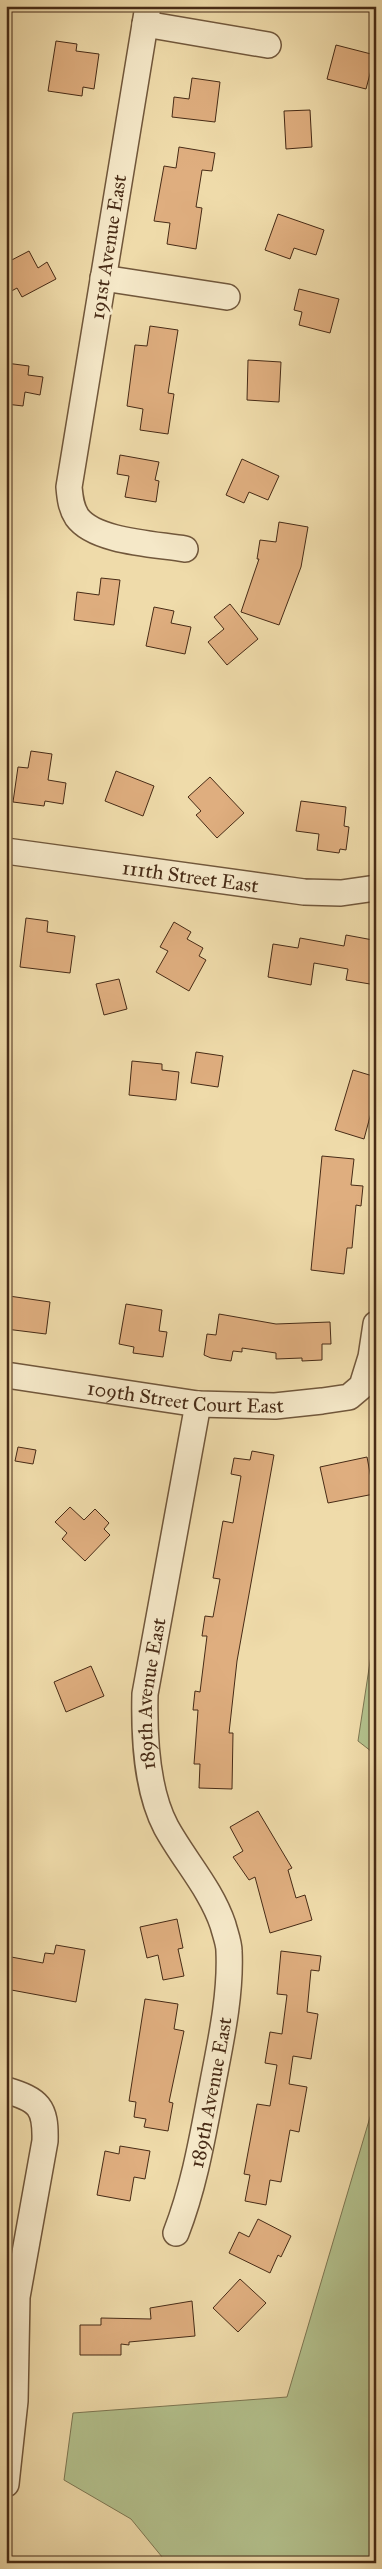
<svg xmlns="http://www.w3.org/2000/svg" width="382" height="2569" font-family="'IM FELL Great Primer',serif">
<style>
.green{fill:#b3c18d;stroke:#7d7652}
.building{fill:#dfae7f;stroke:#472b16}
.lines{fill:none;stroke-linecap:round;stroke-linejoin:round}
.minor-casing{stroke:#71573b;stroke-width:28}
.minor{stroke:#f5e8c8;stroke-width:25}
.labels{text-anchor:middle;stroke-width:5;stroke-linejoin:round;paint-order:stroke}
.street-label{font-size:20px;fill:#472b16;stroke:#f5e8c8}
</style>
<rect width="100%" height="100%" fill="#efdbaa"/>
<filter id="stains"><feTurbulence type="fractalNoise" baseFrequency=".004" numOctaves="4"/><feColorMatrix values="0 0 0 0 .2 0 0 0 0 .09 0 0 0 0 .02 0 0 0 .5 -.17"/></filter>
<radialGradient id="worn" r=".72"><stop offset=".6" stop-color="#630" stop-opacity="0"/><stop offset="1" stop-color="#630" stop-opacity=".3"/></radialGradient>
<path class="green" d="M375 1629H376V1755L358 1741Z
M376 2097V2563H167L131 2519 64 2480 73 2413 287 2397Z"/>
<path class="building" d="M56 41 77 44 76 51 99 54 94 89 83 87 82 96 48 91Z
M336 45 375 55 366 89 327 79Z
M192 78 220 82 215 122 172 117 174 97 189 99Z
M310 110 312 147 286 149 284 111Z
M179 147 215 153 212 171 202 170 196 207 202 208 196 249 167 244 170 223 154 221 164 166 176 168Z
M278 214 324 230 316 255 294 248 290 259 265 250Z
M29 251 38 268 47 262 56 279 22 297 17 288 6 294V263Z
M299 289 339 299 330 333 299 325 302 312 294 310Z
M150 326 178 330 168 393 174 394 168 434 140 430 143 409 127 406 135 345 147 346Z
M248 360 281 362 279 402 247 400Z
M6 363 29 366 28 375 43 377 40 395 25 392 23 406 6 404Z
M120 455 159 462 155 480 159 481 156 502 125 497 129 476 117 474Z
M242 459 279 476 268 500 249 492 244 503 226 495Z
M279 522 308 527 301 567 279 625 241 612 259 559H257L260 540 276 542Z
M101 578 120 580 114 625 74 620 77 592 99 595Z
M230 604 258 639 227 665 208 642 224 629 214 617Z
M154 607 174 611 171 623 191 627 185 654 146 646Z
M31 751 52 754 48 780 66 783 63 804 45 801 44 806 13 802 18 767 28 768Z
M116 771 154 786 143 816 105 801Z
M210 777 244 813 217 838 196 815 201 811 188 797Z
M301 801 346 807 344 826 349 827 346 850 340 849 339 853 317 850 319 834 296 831Z
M26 918 48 921 47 932 75 936 70 973 20 967Z
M174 922 191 932 187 939 203 948 199 956 206 960 189 991 156 972 168 951 160 947Z
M346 935 373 940 372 951 376 952V985L346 980 348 969 314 963 311 985 268 977 273 944 298 948 300 938 344 946Z
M119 979 127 1009 104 1015 96 984Z
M196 1052 223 1056 218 1087 191 1083Z
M132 1061 162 1064V1070L179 1072 176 1100 129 1095Z
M353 1070 376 1077V1114L371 1113 364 1139 335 1130Z
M322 1156 354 1159 351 1185 363 1186 361 1206 356 1205 352 1248H347L344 1274 311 1270Z
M9 1296 50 1302 46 1334 6 1329Z
M126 1304 162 1310 159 1331 167 1332 163 1357 133 1353 134 1347 119 1344Z
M219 1314 276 1324 330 1322 331 1344H322V1360L302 1361V1358L276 1359V1353L242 1348V1352L233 1351 231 1361 211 1358 204 1355 207 1334 216 1335Z
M18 1447 36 1450 33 1464 15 1461Z
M252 1451 274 1455 237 1661 229 1733H233L232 1789 199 1788 200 1764H194L198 1710H193L195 1691 200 1692 207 1636H202L205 1616 213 1617 220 1579 213 1578 223 1521 233 1523 241 1476 231 1474 234 1458 250 1460Z
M367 1457 374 1494 328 1503 320 1467Z
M70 1507 84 1520 95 1509 109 1523 104 1529 110 1535 85 1561 62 1539 67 1533 55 1522Z
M91 1666 104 1696 66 1712 54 1682Z
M258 1811 292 1868 288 1870 296 1898 305 1895 312 1920 270 1933 255 1877 249 1880 233 1857 243 1851 230 1827Z
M177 1919 183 1948 178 1949 184 1976 163 1980 158 1955 147 1958 140 1927Z
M56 1945 85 1950 76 2002 6 1989V1956L43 1963 45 1953 54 1954Z
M281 1951 321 1956 319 1971 311 1970 307 2012 318 2014 311 2059 293 2056 289 2084 307 2087 299 2132 290 2130 281 2182 270 2180 266 2205 245 2201 250 2175 244 2174 257 2104 270 2106 277 2065 265 2063 270 2032 282 2034 287 1995 277 1994Z
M145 1999 178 2004 174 2029 184 2031 169 2102 173 2103 168 2131 144 2127 146 2119 134 2117 136 2102 129 2101Z
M120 2146 150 2151 145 2179 134 2177 130 2201 97 2195 105 2151 119 2154Z
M258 2219 291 2236 281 2257 278 2255 270 2273 229 2253 239 2232 249 2237Z
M240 2279 266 2303 238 2332 213 2308Z
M192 2301 195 2336 129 2342V2345L121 2344V2355H80V2325H101V2318L151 2319 150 2308Z"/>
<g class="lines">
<defs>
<g id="minor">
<path d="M148 6 69 487C70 498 71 508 77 517 95 542 156 544 185 549"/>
<path d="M145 24 268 45"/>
<path d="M103 278 227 297"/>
<path id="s1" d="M6 851 304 892 341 893 376 888"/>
<path id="s2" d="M6 1375 198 1404 275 1406 322 1401 349 1397 362 1386 371 1357 376 1324"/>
<path d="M6 2090C39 2100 46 2107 45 2141L17 2297 15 2401 6 2484"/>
<path id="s3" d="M176 2233C195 2184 203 2134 213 2082 221 2040 231 1994 229 1951 229 1943 225 1933 223 1925 211 1889 184 1860 166 1827 146 1789 144 1736 145 1694L198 1404"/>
</g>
</defs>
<use href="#minor" class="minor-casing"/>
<use href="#minor" class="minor"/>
</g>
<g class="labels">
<g class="street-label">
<text transform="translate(108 247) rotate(-81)" y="7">191st Avenue East</text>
<text dy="7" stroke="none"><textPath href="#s1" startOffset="186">111th Street East</textPath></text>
<text dy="7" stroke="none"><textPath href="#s2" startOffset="181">109th Street Court East</textPath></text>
<text dy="7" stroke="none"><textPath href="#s3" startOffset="565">189th Avenue East</textPath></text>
<text dy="7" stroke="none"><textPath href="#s3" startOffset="145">189th Avenue East</textPath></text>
</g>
</g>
<rect width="382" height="2569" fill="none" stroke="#efdbaa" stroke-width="25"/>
<rect x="8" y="8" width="367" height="2554" fill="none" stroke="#472b16" stroke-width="2.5"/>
<rect x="12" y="12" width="357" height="2544" fill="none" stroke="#472b16"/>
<rect width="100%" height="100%" filter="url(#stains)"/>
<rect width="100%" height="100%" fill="url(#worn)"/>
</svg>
